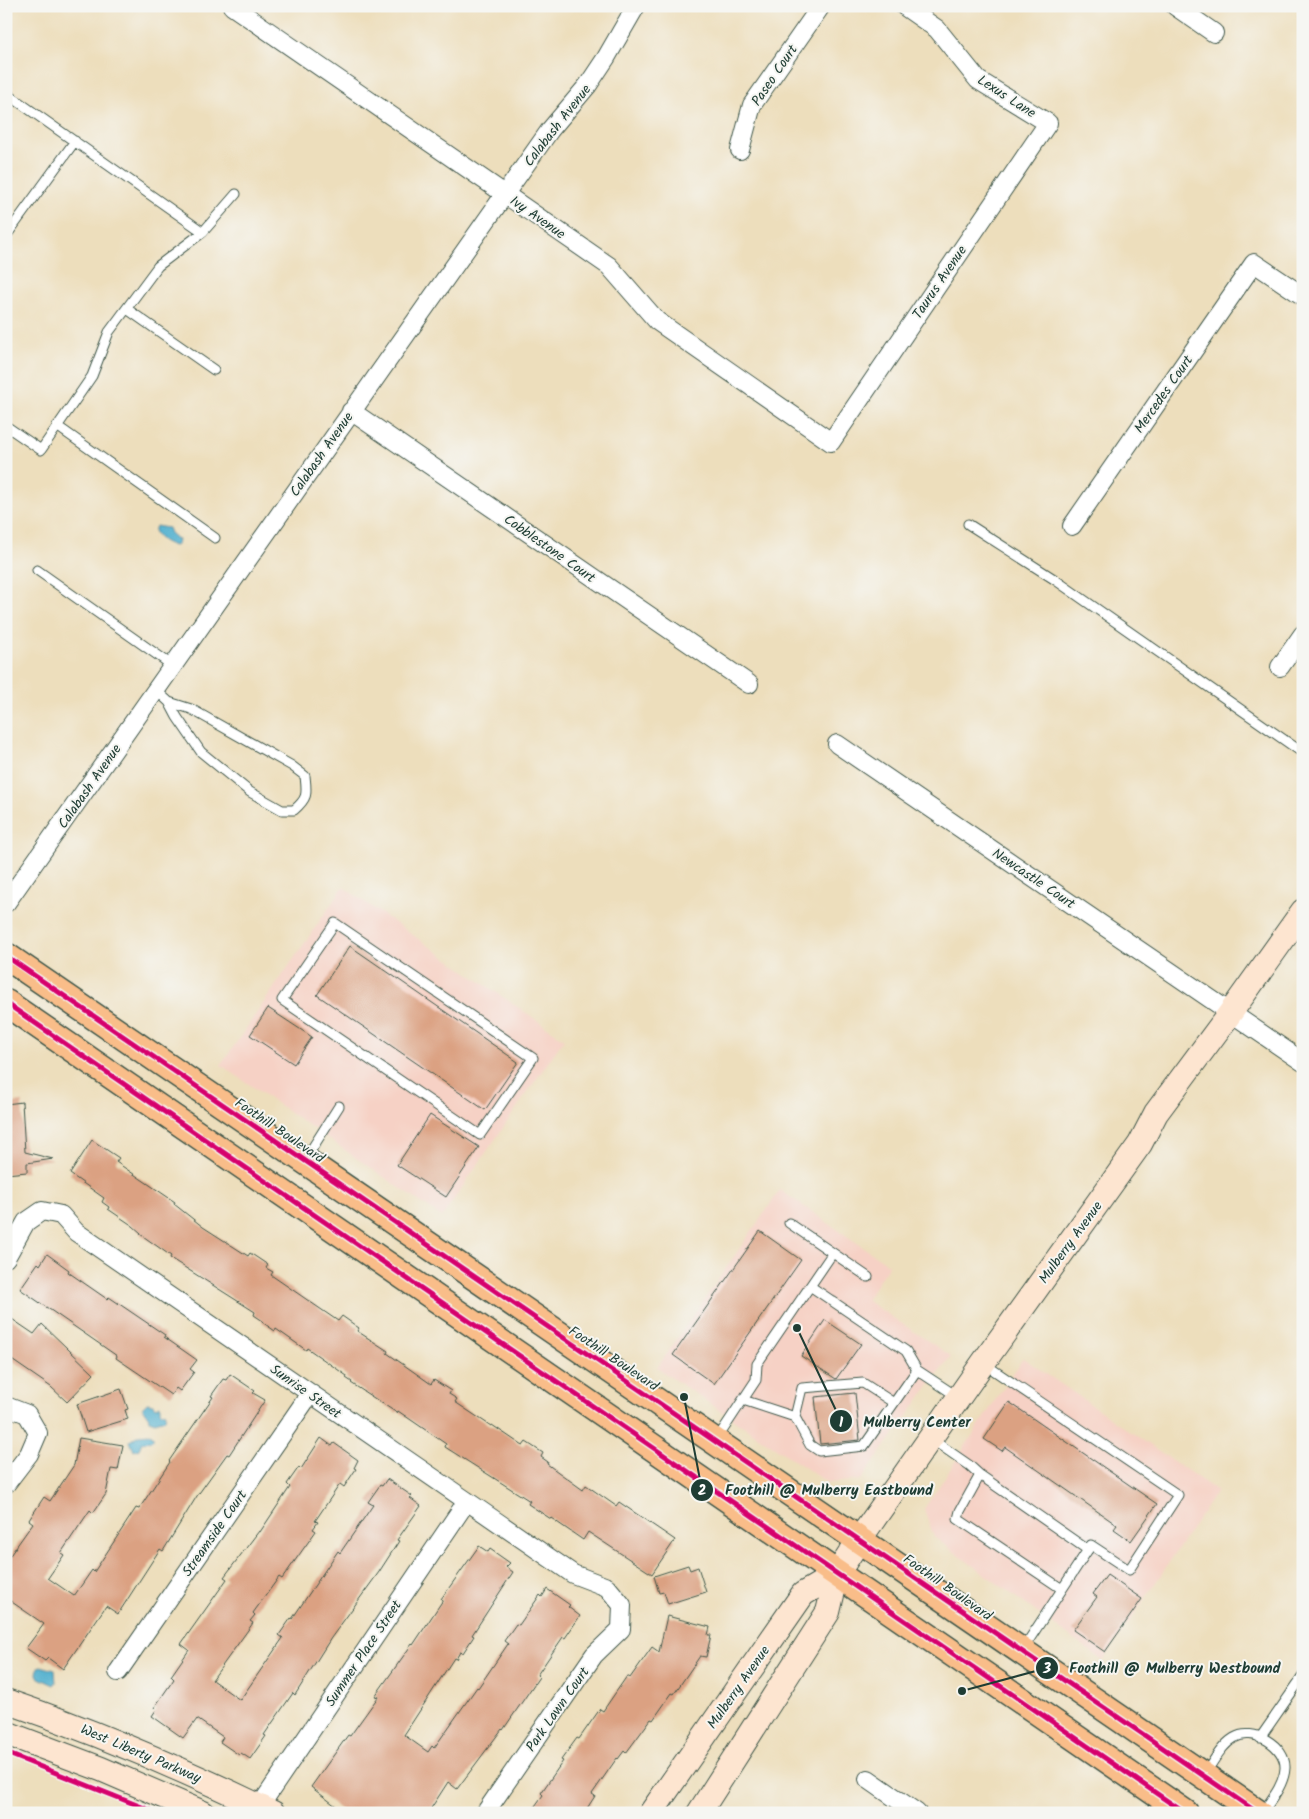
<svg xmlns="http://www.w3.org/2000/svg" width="1309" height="1819" font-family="Kalam,sans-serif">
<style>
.built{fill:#f6d1c5}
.water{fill:#4fafce;stroke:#377681}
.building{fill:#dba182}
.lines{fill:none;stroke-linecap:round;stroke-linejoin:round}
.lane-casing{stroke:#3e5548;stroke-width:11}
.street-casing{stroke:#3e5548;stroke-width:20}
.secondary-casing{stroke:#3e5548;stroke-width:26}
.primary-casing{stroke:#3e5548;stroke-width:29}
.lane{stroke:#fff;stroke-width:9}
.street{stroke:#fff;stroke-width:18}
.secondary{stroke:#fde5d0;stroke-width:24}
.primary{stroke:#f9bd89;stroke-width:26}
.cycleway-casing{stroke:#f6f6f2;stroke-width:8}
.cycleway{stroke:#d6006c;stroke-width:5}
.labels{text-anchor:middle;stroke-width:4;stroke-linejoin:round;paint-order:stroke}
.street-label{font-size:14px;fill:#1f3d34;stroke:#f6f6f2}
.leader{fill:none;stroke:#1f3d34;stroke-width:2}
.callout-dot{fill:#1f3d34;stroke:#f6f6f2;stroke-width:2}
.mark-label{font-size:15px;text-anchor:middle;font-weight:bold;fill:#fff}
.callout-label{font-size:15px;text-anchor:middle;font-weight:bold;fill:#1f3d34;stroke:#f6f6f2;stroke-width:4;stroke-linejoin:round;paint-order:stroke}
</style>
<rect width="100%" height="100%" fill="#f6f6f2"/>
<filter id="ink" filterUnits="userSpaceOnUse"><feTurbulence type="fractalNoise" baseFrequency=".02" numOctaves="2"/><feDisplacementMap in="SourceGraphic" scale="10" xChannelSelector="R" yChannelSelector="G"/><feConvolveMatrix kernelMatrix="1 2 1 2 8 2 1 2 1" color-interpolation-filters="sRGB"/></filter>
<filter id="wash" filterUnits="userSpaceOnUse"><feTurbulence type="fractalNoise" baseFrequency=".0096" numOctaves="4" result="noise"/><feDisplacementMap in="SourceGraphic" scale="20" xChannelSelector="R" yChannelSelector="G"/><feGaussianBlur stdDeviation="1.12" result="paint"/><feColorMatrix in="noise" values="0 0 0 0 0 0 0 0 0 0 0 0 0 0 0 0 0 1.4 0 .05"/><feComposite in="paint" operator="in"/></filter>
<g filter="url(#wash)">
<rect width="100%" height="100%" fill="#eddebc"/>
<path class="built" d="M343 887 564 1039 442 1217 221 1065Z
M780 1190 889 1265 866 1300 951 1356 861 1480 828 1483 657 1368Z
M1023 1358 1217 1491 1103 1661 934 1537 924 1509Z"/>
<path class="water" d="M156 526 168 528 170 533 178 540 177 545 174 546C165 543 159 540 154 531Z
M147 1403 153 1404 155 1407 160 1405V1411L166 1413 165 1419 155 1422 149 1420 148 1414 142 1408Z
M150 1434 153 1436V1439L151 1441 142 1442 139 1449 134 1451 130 1441 138 1435Z
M41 1666 55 1670 56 1683 54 1685 39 1678 37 1674 38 1667Z"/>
<g id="blocks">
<path class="building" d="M350 946 518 1062 485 1110 317 995Z
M268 1008 312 1037 294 1064 250 1035Z
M22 1102 25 1152 53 1159 27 1163V1172L6 1174V1104Z
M430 1115 479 1147 446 1197 397 1165Z
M92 1140 119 1158 116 1162 175 1202 174 1204 203 1227 248 1256 250 1253 268 1265 266 1268 273 1272 271 1275 338 1321 342 1316 359 1328 357 1331 388 1351 387 1353 431 1384 434 1380 451 1391 449 1394 457 1399 455 1402 491 1426 492 1425 523 1446 526 1442 543 1453 541 1457 548 1462 547 1464 583 1490 586 1485 616 1506 619 1502 675 1540 652 1574 588 1532 583 1540 551 1518V1519L528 1504 530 1501 445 1447 446 1444 398 1411 397 1413 351 1383 352 1382 346 1378 347 1376 307 1348 306 1350 276 1329 275 1331 262 1322 263 1321 254 1315 255 1312 170 1258 171 1256 140 1234 141 1233 133 1226 108 1209 109 1207 102 1202 104 1198 70 1174Z
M760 1231 801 1260 714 1384 673 1355Z
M47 1254 69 1270 68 1272 107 1299 109 1297 165 1335 164 1337 197 1360 190 1369 194 1372 180 1391 176 1388 171 1395 116 1358 117 1356 20 1289 38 1263 40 1265Z
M6 1315 34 1334 42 1324 94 1374 67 1402 51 1387 6 1356Z
M825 1320 861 1344 836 1379 801 1356Z
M230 1374 255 1391 253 1393 265 1400 229 1455 227 1454 197 1496 163 1551 160 1549 118 1614 106 1606 63 1669 48 1658 45 1661 26 1648 44 1624 6 1598V1561L33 1523 29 1520 44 1497 50 1501 74 1465 79 1438 123 1445 118 1470 111 1469 106 1494 93 1513 90 1510 61 1553 64 1555 48 1578 74 1596 92 1570 94 1572 136 1508 139 1509 170 1462 169 1461 213 1397 211 1396 223 1379 226 1380Z
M121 1389 128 1409 125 1410 128 1419 86 1432 77 1404Z
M855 1393 860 1440 820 1444 815 1397Z
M1009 1402 1157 1504 1131 1541 1114 1529 1117 1525 1005 1447 1002 1451 984 1439Z
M321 1438 332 1446 334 1443 358 1460 354 1468 356 1469 344 1487 340 1484 315 1521 318 1522 313 1529 316 1531 282 1579 279 1577 253 1613 255 1615 250 1621 253 1623 212 1680 240 1700 283 1638 279 1635 291 1618 292 1619 338 1551 340 1553 373 1505 368 1502 380 1485 382 1486 387 1479 412 1496 410 1498 421 1506 397 1540 399 1541 379 1572 331 1638 295 1695 293 1693 264 1735 266 1736 250 1759 241 1753 239 1755 220 1742 223 1737 197 1719 183 1738 152 1716 156 1710 154 1708 174 1679 171 1676 189 1650 181 1644 227 1579 224 1577 259 1531 260 1532 290 1487 287 1484 299 1467 301 1469Z
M479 1546 488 1552 490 1549 510 1563 506 1567 513 1572 472 1635 474 1636 463 1653 460 1652 456 1659 454 1658 404 1735 428 1752 432 1746 434 1748 477 1687 478 1688 508 1644 504 1641 516 1624 519 1625 540 1595 542 1597 547 1589 570 1605 568 1607 580 1616 565 1638 563 1637 537 1675 539 1677 503 1730 502 1729 457 1789 448 1782 428 1813H345L311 1787 348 1735 350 1736 378 1697 375 1696 412 1644 413 1645 443 1600 441 1599Z
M688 1565 690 1570 698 1567 706 1592 668 1604 664 1592 659 1593 654 1576Z
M1107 1575 1142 1599 1105 1652 1073 1630 1097 1597 1093 1594Z
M667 1616 710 1627 708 1635H711L706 1657 700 1656 674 1694 672 1693 653 1720 651 1719 626 1753 624 1751 618 1759 617 1758 592 1794 595 1796 584 1813H530L543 1795 541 1793 563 1761 561 1760 577 1738 579 1739 600 1709 603 1711 627 1676 630 1678 652 1647 659 1652Z"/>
</g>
</g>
<g filter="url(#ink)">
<use href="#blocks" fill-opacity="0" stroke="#3e5548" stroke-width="1"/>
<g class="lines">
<defs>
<path id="lane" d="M6 93 203 232
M6 236 75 141
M127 309 214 370
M6 426 41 450 92 376 109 332 158 266 203 232 236 194
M57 426 215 538
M968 524 1054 579 1303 753
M37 570 173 666
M156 690 169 702 177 717 201 752 250 792 282 810H294C308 798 307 794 305 776L292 766 191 709 169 702
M335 923 533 1058 480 1135 282 1000Z
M306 1158 339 1106
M789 1223 868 1277
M810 1286 906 1351 917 1370
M983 1363 1178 1495 1129 1570 1091 1545 1023 1649
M743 1400 795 1417 810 1445 819 1451 864 1446 917 1370 958 1397
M795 1417 802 1388 863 1383 894 1403
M930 1438 969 1465 980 1475
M717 1439 756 1380 757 1364 832 1254
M1062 1589 958 1519 960 1511 980 1475 1088 1550
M1260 1738 1303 1676
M1205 1774C1213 1762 1221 1746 1234 1738 1253 1726 1286 1746 1285 1768 1284 1785 1271 1800 1262 1813"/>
<path id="street" d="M232 6 609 266 657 321 831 442 1048 123 978 80 937 29 904 6
M1175 6 1214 33
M740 150 752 105 821 6
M351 411 749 684
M1072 526 1254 263 1303 296
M1280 667 1303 634
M837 744 1303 1062
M6 903 550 130 588 85 606 58 636 6
M6 1258 26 1222 42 1211 61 1215 76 1232 573 1574 607 1587 622 1605 621 1629 594 1655 485 1813
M6 1406 27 1414 38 1433 29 1454 6 1484
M118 1672 310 1394
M868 1779 917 1813
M260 1806 467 1501"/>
<path id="secondary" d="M6 1701C99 1733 185 1770 273 1813
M6 1733 101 1769 203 1813
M651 1813 803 1594 837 1574
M699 1813 828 1612 837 1574 859 1540 983 1363 1140 1144 1156 1113 1231 1012 1303 911"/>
<path id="primary" d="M6 956 1258 1813
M6 1003 1185 1813"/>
</defs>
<use href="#lane" class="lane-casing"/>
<use href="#street" class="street-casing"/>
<use href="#secondary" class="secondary-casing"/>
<use href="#primary" class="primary-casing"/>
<use href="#lane" class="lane"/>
<use href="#street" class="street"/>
<use href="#secondary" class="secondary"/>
<use href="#primary" class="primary"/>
<defs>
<path id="cycleway" d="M6 956 1258 1813
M6 1003 1185 1813
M6 1753 157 1813"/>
</defs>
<use href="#cycleway" class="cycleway-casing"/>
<use href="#cycleway" class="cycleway"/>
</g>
</g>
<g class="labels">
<g class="street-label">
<text transform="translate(774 75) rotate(-56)" y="5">Paseo Court</text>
<text transform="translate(1007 96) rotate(33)" y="5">Lexus Lane</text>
<text transform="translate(557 125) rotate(-52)" y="5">Calabash Avenue</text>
<text transform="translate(538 217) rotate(35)" y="5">Ivy Avenue</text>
<text transform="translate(939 282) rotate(-56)" y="5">Taurus Avenue</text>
<text transform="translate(1163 394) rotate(-55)" y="5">Mercedes Court</text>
<text transform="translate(321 454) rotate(-55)" y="5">Calabash Avenue</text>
<text transform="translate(550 548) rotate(35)" y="5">Cobblestone Court</text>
<text transform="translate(89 786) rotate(-55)" y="5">Calabash Avenue</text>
<text transform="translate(1034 878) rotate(34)" y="5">Newcastle Court</text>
<text transform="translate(280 1130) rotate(34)" y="5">Foothill Boulevard</text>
<text transform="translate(1070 1242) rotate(-54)" y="5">Mulberry Avenue</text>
<text transform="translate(614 1358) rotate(34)" y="5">Foothill Boulevard</text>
<text transform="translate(306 1391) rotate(35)" y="5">Sunrise Street</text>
<text transform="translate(214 1533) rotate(-55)" y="5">Streamside Court</text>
<text transform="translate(948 1587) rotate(35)" y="5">Foothill Boulevard</text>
<text transform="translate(363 1653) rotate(-56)" y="5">Summer Place Street</text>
<text transform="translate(738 1687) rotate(-55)" y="5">Mulberry Avenue</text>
<text transform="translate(557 1709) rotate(-55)" y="5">Park Lawn Court</text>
<text transform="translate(141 1753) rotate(23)" y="5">West Liberty Parkway</text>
</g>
</g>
<path class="leader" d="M797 1328L841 1421M684 1397L702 1490M962 1691L1047 1668"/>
<g class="callout-dot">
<circle cx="797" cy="1328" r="5"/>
<circle cx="684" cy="1397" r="5"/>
<circle cx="962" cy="1691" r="5"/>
<circle cx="841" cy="1421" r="12"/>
<circle cx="702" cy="1490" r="12"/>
<circle cx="1047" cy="1668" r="12"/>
</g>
<g class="mark-label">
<text x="841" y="1427">1</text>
<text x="702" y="1495">2</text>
<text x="1047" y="1673">3</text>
</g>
<g class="callout-label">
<text x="917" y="1427">Mulberry Center</text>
<text x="829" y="1495">Foothill @ Mulberry Eastbound</text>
<text x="1175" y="1673">Foothill @ Mulberry Westbound</text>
</g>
<rect width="1309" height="1819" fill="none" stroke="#f6f6f2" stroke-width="25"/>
</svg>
